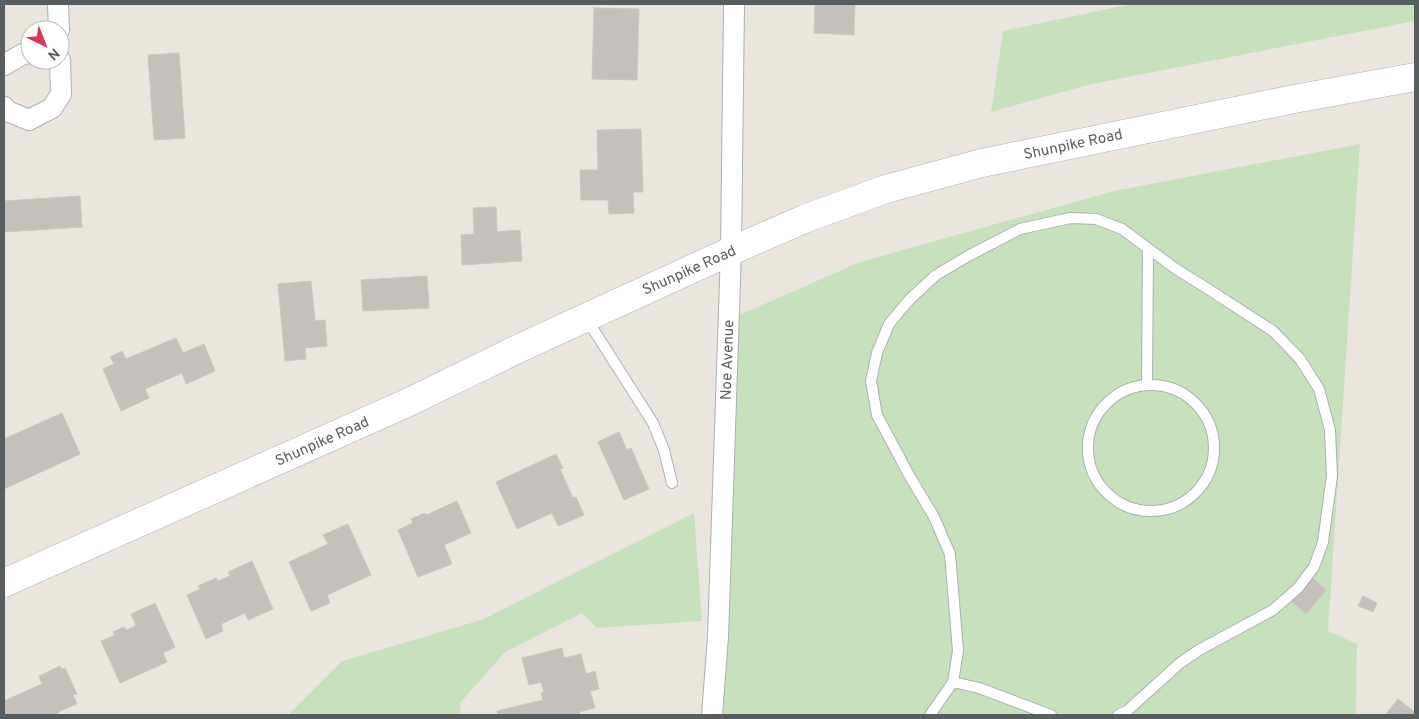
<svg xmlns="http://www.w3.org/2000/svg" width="1419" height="719" font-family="Overpass,sans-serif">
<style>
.green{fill:#c7e1bd}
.building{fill:#c6c0bd;stroke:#cfc5bf}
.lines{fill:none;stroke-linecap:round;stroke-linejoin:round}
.service-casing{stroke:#abb0b2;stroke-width:12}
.minor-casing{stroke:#abb0b2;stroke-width:22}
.secondary-casing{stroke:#acb2b5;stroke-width:29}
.service{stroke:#fff;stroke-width:10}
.minor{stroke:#fff;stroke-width:20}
.secondary{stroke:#fff;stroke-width:28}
.labels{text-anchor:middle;stroke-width:4;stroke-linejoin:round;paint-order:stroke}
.street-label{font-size:15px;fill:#585e60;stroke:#fff}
</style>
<rect width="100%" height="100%" fill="#ebe5e0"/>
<path class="green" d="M1132 4H1415V21L1092 84 991 112 1003 31Z
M1360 144 1328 631 1357 644 1356 715H718L730 319 860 262 1114 191Z
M694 513 702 621 597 628 582 613 505 652 460 703 461 715H288L342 661 481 620Z"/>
<path class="building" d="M815 4H855L854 35 814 33Z
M594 8 639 9 637 80 592 79Z
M179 53 185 138 154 140 148 55Z
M641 129 643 192H633L634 213 609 214 608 200H581L580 170H598L597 130Z
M80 196 82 227 4 232V201Z
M496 207 497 232 520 230 522 261 462 265 461 235 474 234 473 208Z
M427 276 429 308 363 311 361 280Z
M311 281 315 321 325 320 327 346 305 348 306 359 285 361 278 284Z
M176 338 183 353 204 344 215 371 186 384 182 373 145 389 149 398 121 411 103 369 114 364 110 357 122 351 126 359Z
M62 413 80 454 4 489V439Z
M619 432 627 450 631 448 649 489 624 500 598 442Z
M556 454 563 468 560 469 573 498 576 497 584 515 558 526 552 513 517 529 496 482Z
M457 501 471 533 444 545 452 564 418 577 398 530 413 523 411 519 425 513 426 515Z
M348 524 371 575 327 595 330 603 311 611 289 562 328 544 323 535Z
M252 561 273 609 248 620 245 613 221 624 223 631 206 639 187 595 200 589 198 586 216 578 218 581 230 576 228 572Z
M1312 577 1326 590 1306 614 1291 601Z
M1363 596 1377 603 1373 612 1358 606Z
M155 603 175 647 163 653 167 662 120 683 101 641 115 635 113 632 124 627 126 630 136 626 131 614Z
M562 648 564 658 581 654 586 674 595 671 599 689 590 691 595 708 579 712 580 715H498L497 711 543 700 541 693 544 692 541 682 529 685 522 658Z
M60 666 61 669 65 668 77 694 73 695 77 704 58 712 59 715H6L4 709V701L42 684 39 676Z
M1398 699 1415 712V715H1385Z"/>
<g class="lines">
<defs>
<path id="service" d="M586 318 653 423 664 450 672 483
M1147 384 1148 249
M1088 448a63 63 0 1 1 126 0a63 63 0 1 1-126 0Z
M953 682 979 688 1051 715
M930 715 953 682 958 651 950 554 934 517 909 475 877 415 871 381 877 353 889 324 909 300 936 275 970 255 1020 229 1070 218 1096 219 1122 229 1176 269 1205 287 1273 331 1300 359 1319 389 1330 430 1332 476 1323 542 1314 567 1298 588 1273 610 1199 650 1180 663 1128 710 1118 715"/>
<path id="minor" d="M58 4 59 30
M4 65 23 54 30 53
M4 107 7 111 29 120 52 108 61 94 60 60
M712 715 718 637 731 251 734 4"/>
<path id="secondary" d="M4 583 409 402 524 346 731 251 804 219 886 189 982 163 1294 99 1415 77"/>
</defs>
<use href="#service" class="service-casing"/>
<use href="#minor" class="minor-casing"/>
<use href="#secondary" class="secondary-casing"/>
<use href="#service" class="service"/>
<use href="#minor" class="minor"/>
<use href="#secondary" class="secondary"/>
</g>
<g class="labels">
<g class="street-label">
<text transform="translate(1073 144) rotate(-12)" y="5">Shunpike Road</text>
<text transform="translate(689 270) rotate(-24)" y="5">Shunpike Road</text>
<text transform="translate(727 360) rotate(-88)" y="5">Noe Avenue</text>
<text transform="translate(322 441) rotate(-24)" y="5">Shunpike Road</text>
</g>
</g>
<rect width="1419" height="719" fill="none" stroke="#585e60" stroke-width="10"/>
<g transform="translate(45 45) rotate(137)"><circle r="24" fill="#ffffff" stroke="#bcbfbf"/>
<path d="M0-4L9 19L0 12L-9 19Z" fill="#dc3457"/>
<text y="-8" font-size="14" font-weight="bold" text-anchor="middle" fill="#585e60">N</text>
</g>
</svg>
